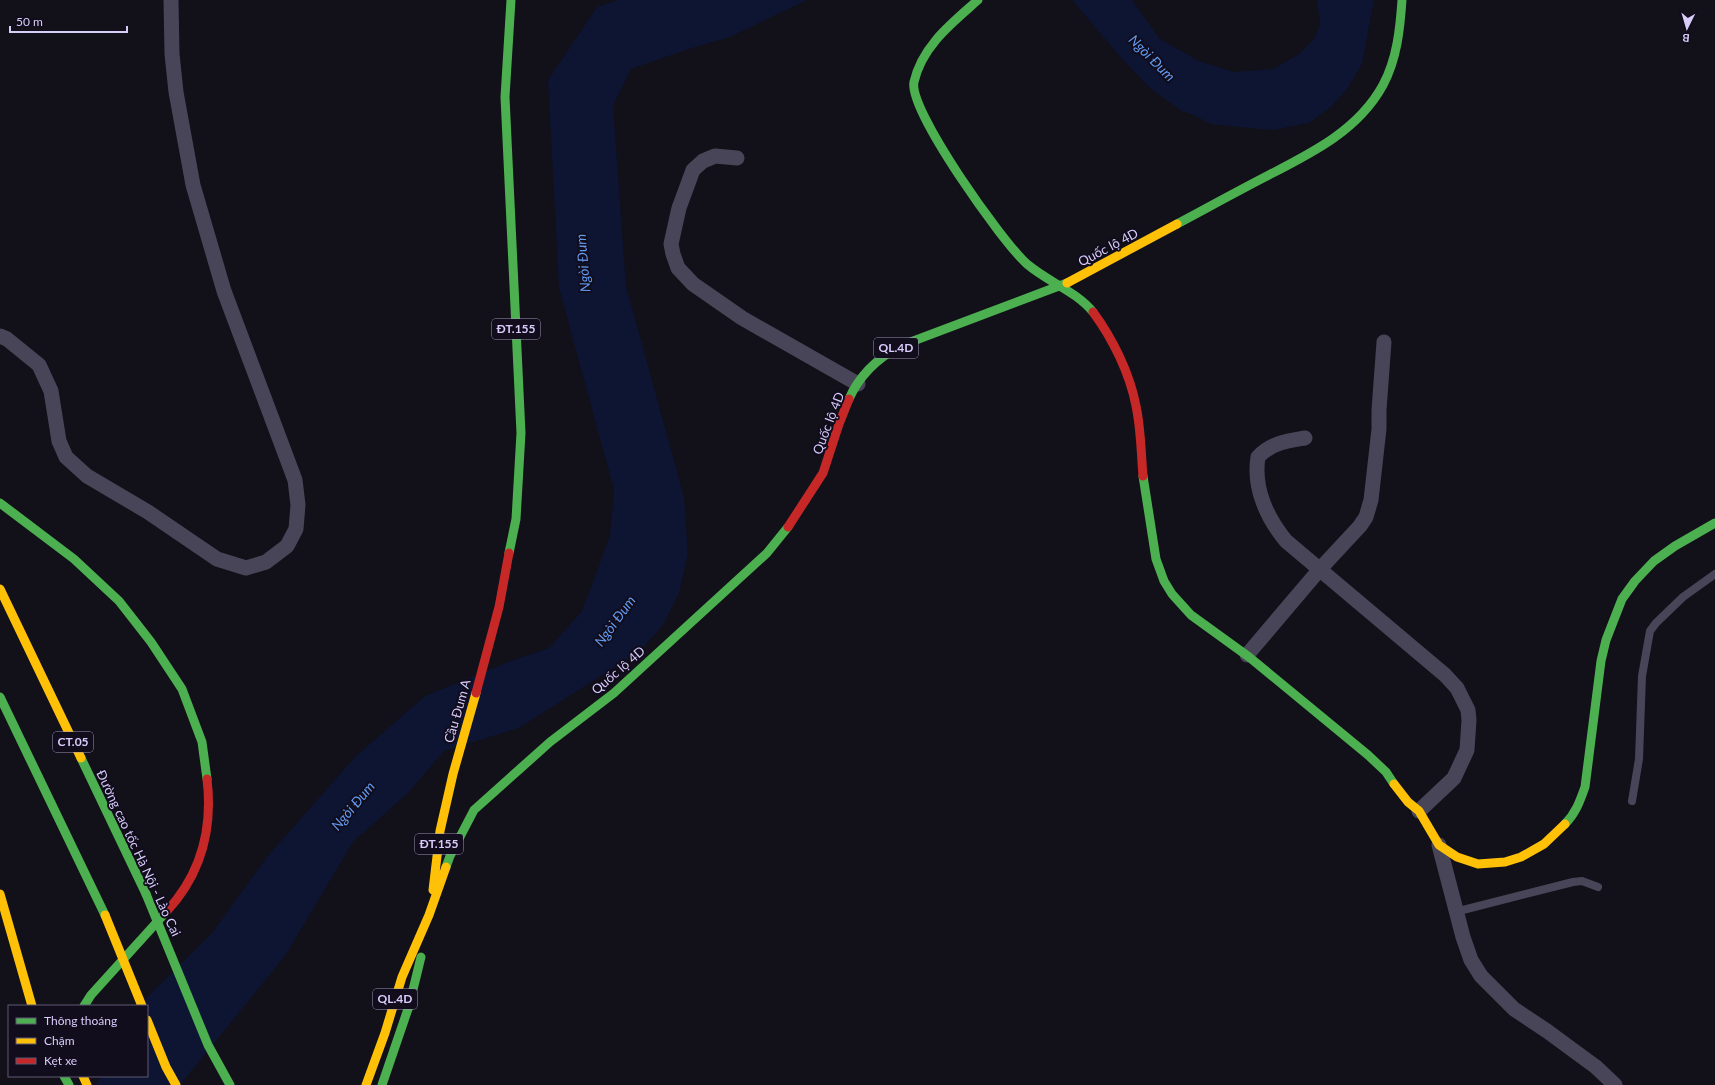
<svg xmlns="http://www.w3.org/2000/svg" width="1715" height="1085" font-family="Lato,sans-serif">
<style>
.water{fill:#0d1532}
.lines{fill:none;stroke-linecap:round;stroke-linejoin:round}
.lane{stroke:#484558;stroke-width:8}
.street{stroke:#484558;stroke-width:15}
.fast{stroke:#4caf50;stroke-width:9}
.slow{stroke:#ffc107;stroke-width:9}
.jam{stroke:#c62828;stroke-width:9}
.fast-bridge{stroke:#4caf50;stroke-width:9}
.slow-bridge{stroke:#ffc107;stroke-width:9}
.labels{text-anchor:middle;stroke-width:4;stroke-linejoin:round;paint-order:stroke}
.shield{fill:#110d1c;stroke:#9c93b8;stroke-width:1}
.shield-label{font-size:12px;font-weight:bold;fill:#d8ccfb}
.street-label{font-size:13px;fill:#d8ccfb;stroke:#110d1c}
.water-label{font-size:14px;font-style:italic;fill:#629bf2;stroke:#110d1c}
</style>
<rect width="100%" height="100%" fill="#121018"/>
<path class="water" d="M618 0H807L730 37 689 49 631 69 613 106 626 286 684 497 688 554 679 593 663 625 640 651 519 728 444 751 408 793 353 842 285 956 180 1085H96L100 1076H147V1006H138L212 933 266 858 356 756 425 696 514 660 549 648 582 611 610 536 614 490 559 288 548 80 597 7Z
M1072 0H1132L1160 39 1199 61 1234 72 1273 69 1299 54 1314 39 1320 24 1317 0H1374L1362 64 1347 89 1332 106 1309 123 1273 130 1218 125 1211 124 1189 113 1183 112 1151 89 1123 60Z"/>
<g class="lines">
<path class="lane" d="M1632 801 1639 759 1642 676 1650 631 1656 623 1683 597 1715 574
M1455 912 1573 882 1582 881 1598 887"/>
<path class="street" d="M737 158 715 156 703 161 693 170 679 208 671 244 673 254 678 268 693 284 742 318 858 384
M0 336 7 339 39 365 51 391 59 441 66 457 87 476 148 512 217 559 246 568 266 562 287 546 296 529 298 505 295 480 224 291 193 185 176 92 172 54 171 0
M1305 438C1287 441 1271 443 1258 457 1253 488 1267 518 1286 541L1445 675 1457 688 1468 710 1469 720 1467 750 1454 778 1419 811
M1247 655 1320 569 1360 526 1366 517 1371 500 1379 429V410L1384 342
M1439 845 1463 937 1471 960 1481 976 1514 1009 1547 1031 1596 1067 1615 1085"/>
<path class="fast" d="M978 0C952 23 922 46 914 82 908 110 1003 243 1027 264 1048 282 1076 291 1093 312
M1177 224C1207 208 1236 192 1265 177 1310 154 1358 131 1383 85 1397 59 1400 29 1402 0
M849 399C859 376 878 358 900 346L1067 283
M1143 476 1156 559 1164 581 1172 594 1191 615 1249 657 1368 755 1386 772 1394 784
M0 503 74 559 119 601 151 642 182 689 202 742 207 779
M509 553 516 519 521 433 505 97 511 0
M0 697 105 915
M81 758 146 894
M1565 824C1576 813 1580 801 1585 787L1601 661 1606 640 1622 599 1635 581 1654 561 1675 546 1715 523
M446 867 450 856 474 810 550 742 614 693 767 553 788 527
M84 1006 91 995 167 911
M64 1076 69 1085
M382 1085 409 1006 421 957"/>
<path class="slow" d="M1067 283 1177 224
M0 589 81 758
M1394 784 1408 802 1419 811 1439 845 1457 857 1478 864 1505 862 1521 857 1544 844 1565 824
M433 890 440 831 453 774 476 693
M0 894 32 1006
M147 1020 166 1067 176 1085
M83 1076 87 1085
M366 1085 385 1033 402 977 429 915 446 867"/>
<path class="jam" d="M1093 312C1113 339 1130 374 1136 406 1141 429 1141 453 1143 476
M788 527 823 473 839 424 849 399
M476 693 499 607 509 553
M167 911C202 873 213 829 207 779"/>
<path class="fast-bridge" d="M146 894 208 1045 230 1085"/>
<path class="slow-bridge" d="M105 915 142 1006"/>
</g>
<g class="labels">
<g class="shield">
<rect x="492" y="319" width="48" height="20" rx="3"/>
<rect x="874" y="338" width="44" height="20" rx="3"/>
<rect x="53" y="732" width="40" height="20" rx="3"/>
<rect x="415" y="834" width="48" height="20" rx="3"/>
<rect x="373" y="989" width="44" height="20" rx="3"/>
</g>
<g class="shield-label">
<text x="516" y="333">ĐT.155</text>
<text x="896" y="352">QL.4D</text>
<text x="73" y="746">CT.05</text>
<text x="439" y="848">ĐT.155</text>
<text x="395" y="1003">QL.4D</text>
</g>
<g class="street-label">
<text transform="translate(1108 247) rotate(-28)" y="5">Quốc lộ 4D</text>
<text transform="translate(828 423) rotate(-69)" y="5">Quốc lộ 4D</text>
<text transform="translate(618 670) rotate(-41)" y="5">Quốc lộ 4D</text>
<text transform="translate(457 711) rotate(-74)" y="5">Cầu Đum A</text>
<text transform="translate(139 853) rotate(65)" y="5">Đường cao tốc Hà Nội - Lào Cai</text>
</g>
<g class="water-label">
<text transform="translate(1152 58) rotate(45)" y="5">Ngòi Đum</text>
<text transform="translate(583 263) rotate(-95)" y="5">Ngòi Đum</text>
<text transform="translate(615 621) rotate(-54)" y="5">Ngòi Đum</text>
<text transform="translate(353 806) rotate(-50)" y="5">Ngòi Đum</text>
</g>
</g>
<rect x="8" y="1005" width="140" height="72" fill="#110d1c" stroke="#615975"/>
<rect x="16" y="1018" width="20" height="6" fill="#4caf50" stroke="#615975"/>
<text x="44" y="1025" font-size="12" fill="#d8ccfb">Thông thoáng</text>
<rect x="16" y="1038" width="20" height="6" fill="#ffc107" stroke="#615975"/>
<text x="44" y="1045" font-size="12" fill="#d8ccfb">Chậm</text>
<rect x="16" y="1058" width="20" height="6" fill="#c62828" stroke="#615975"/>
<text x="44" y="1065" font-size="12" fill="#d8ccfb">Kẹt xe</text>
<g transform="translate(1687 28) rotate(185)" stroke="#110d1c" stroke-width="3" paint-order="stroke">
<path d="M0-3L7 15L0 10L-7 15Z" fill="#d8ccfb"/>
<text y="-6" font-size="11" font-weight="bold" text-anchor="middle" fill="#d8ccfb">B</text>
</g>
<path d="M10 26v6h117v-6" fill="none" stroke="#d8ccfb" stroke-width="2"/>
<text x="16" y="26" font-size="12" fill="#d8ccfb" stroke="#110d1c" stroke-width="3" paint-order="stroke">50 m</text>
</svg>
